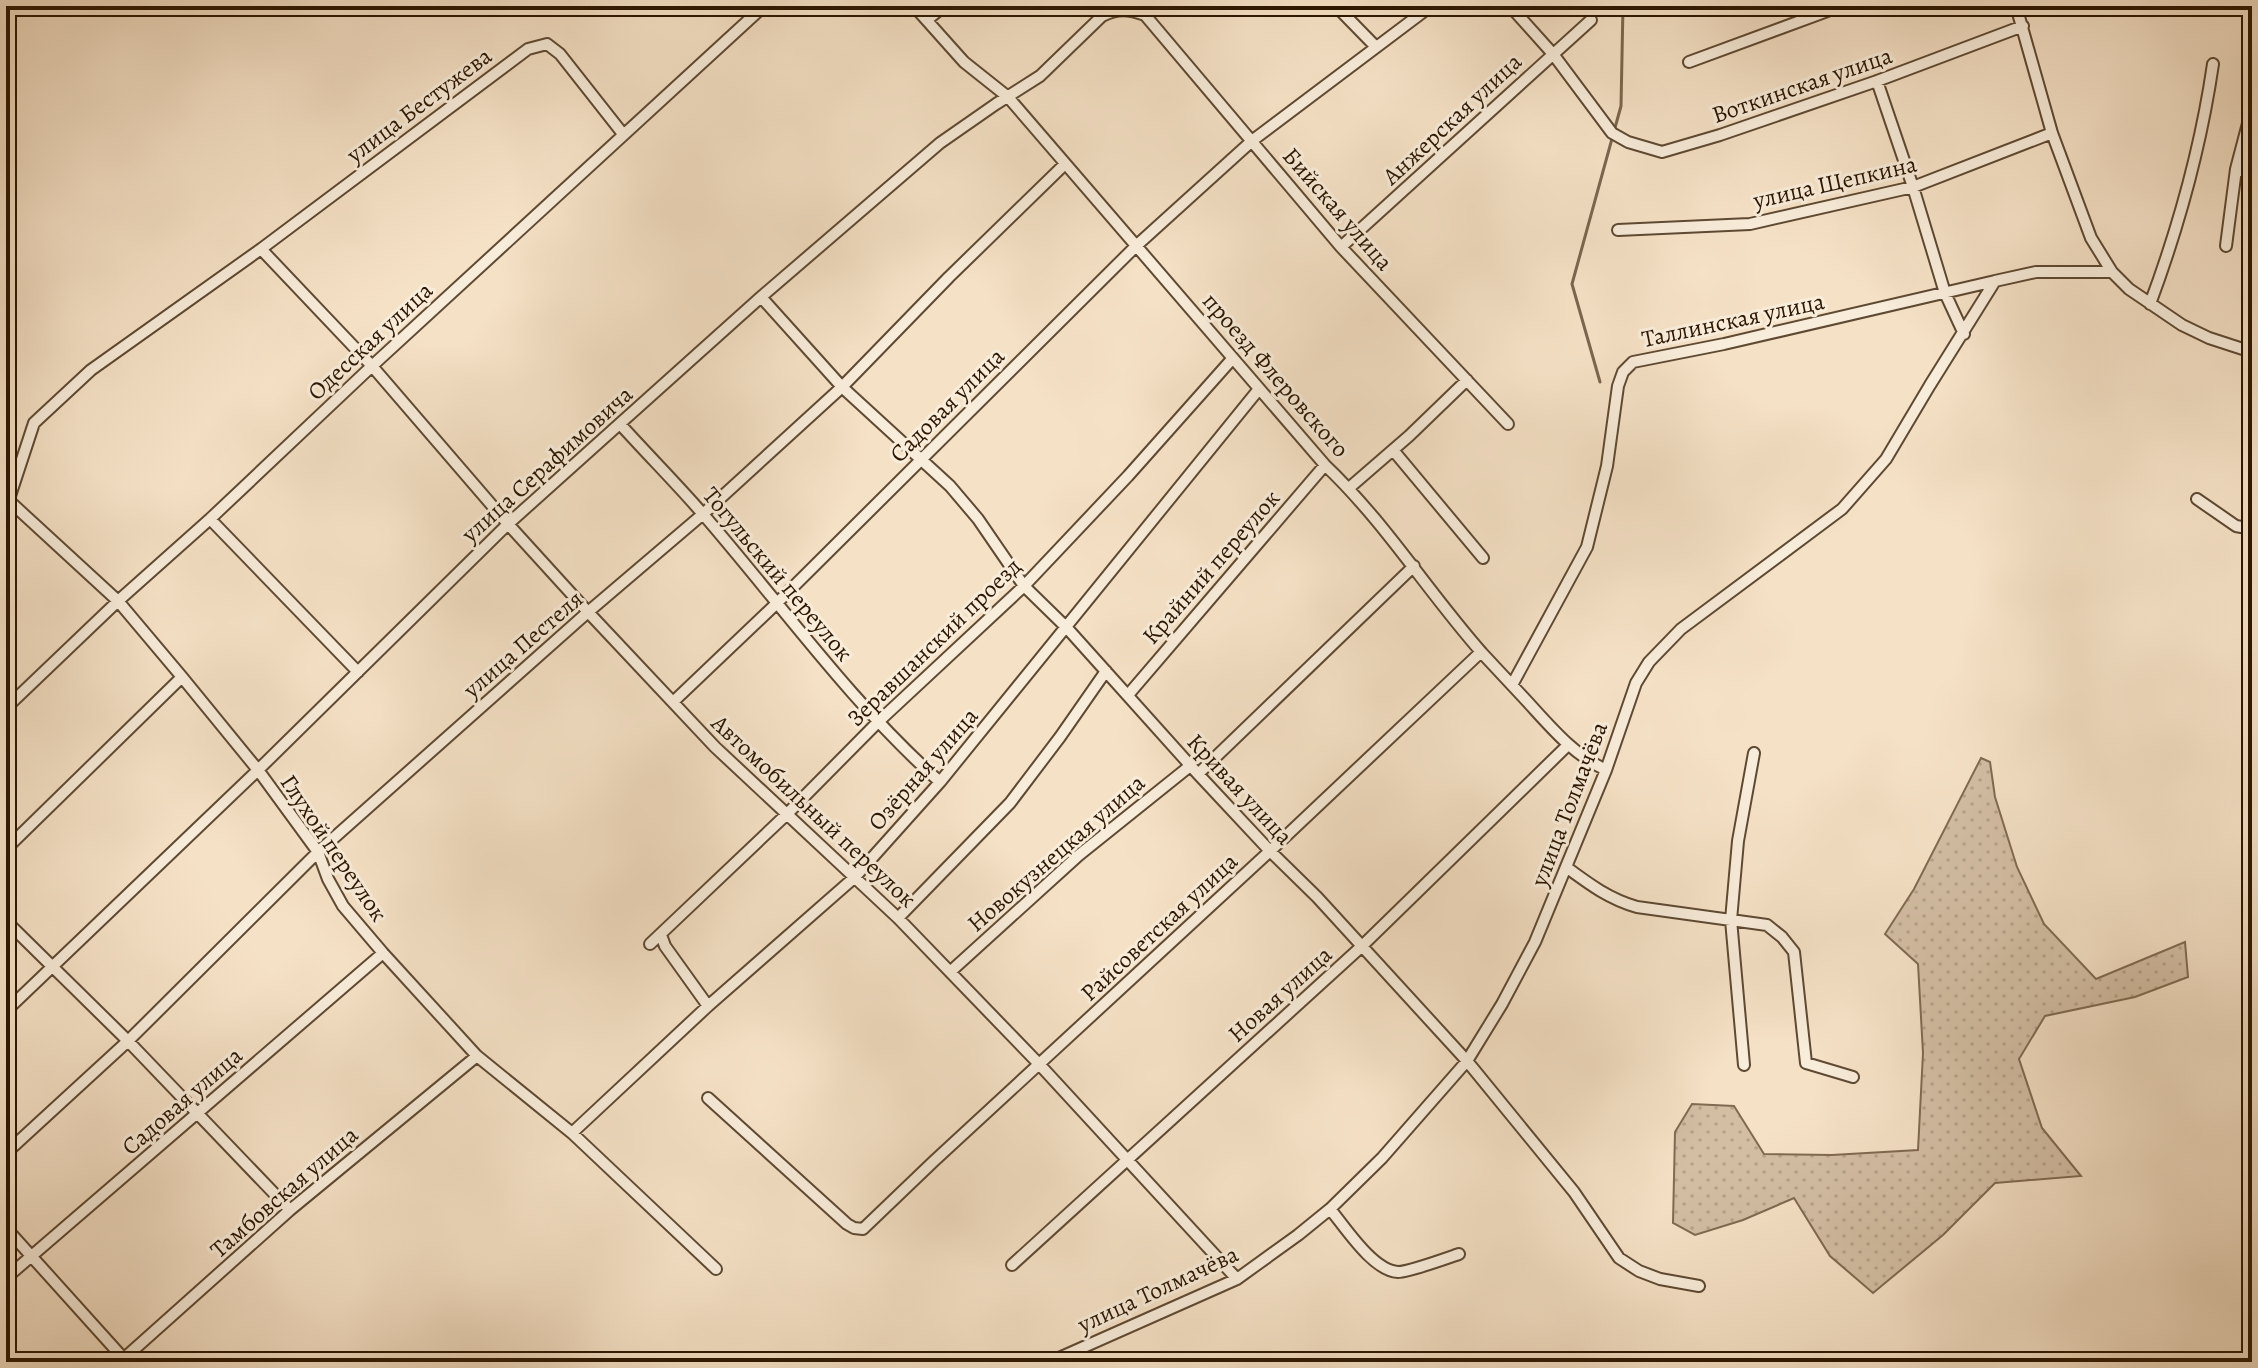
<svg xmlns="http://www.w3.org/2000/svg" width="2258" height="1368" font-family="Alegreya,serif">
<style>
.grass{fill:url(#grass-dots);stroke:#806a52;stroke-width:2}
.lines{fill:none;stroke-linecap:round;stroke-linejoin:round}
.stream{stroke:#7c664f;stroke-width:3}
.street-casing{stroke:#5e4932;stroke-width:14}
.street{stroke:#f8ecda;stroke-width:10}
.labels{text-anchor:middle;stroke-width:6;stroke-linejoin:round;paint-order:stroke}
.street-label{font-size:24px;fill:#2c1600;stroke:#f8ecda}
</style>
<defs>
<pattern id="grass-dots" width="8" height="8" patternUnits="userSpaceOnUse" patternTransform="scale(2)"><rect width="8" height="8" fill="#d3bea4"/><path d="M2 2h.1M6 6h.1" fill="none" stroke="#b5a38b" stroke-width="1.8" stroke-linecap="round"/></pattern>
</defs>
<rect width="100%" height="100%" fill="#f5e1c6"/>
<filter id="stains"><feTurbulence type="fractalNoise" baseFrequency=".0025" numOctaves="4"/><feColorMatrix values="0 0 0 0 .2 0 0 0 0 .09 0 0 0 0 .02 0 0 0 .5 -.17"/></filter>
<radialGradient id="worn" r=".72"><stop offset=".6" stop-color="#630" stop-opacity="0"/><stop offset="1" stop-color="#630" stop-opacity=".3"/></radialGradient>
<path class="grass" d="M1981 758 1990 762 1995 797 2017 867 2044 924 2096 979 2185 942 2188 977 2135 997 2045 1016 2019 1059 2042 1128 2081 1176 1995 1183 1943 1235 1873 1293 1830 1256 1794 1198 1743 1220 1695 1235 1673 1223 1675 1132 1692 1104 1734 1106 1764 1154 1832 1155 1918 1150 1923 1053 1918 964 1885 934 1914 889Z"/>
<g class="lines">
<path class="stream" d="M1600 382 1572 284 1621 106 1623 6"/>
<defs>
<path id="street" d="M914 6 964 62 1008 97 1325 465C1385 522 1428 592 1482 653 1496 668 1510 683 1524 698 1549 725 1572 754 1606 770
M1336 6 1376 47
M1510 6 1553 54 1612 133 1628 142 1662 152 1720 135 1877 81 2023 26
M2016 6 2052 133 2091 238 2112 272 2129 289 2182 325 2209 338 2252 352
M1145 15 1341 247 1508 424
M927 20 944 6
M1689 62 1841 6
M1877 81 1913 187 1945 293 1964 334
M623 134 560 54 547 44 528 49 261 249 372 366 508 524 588 612 715 747 898 918 1039 1064 1237 1279
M2236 169 2252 174
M1618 230 1750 224 1913 187 2052 133
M2226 246 2236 169 2252 108
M1341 247 1591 20
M761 297 842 387 950 486 978 519 1024 586 1067 628 1198 774 1270 851 1317 897 1467 1061 1574 1192 1619 1258 1639 1271 1660 1279 1699 1286
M2150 304C2179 226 2201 146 2213 64
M620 424C647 454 676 483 702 513 781 604 850 702 940 782
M1393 450 1483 558
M1349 488 1409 436 1467 380
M6 498 118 601 182 677 258 770 318 852 328 879 343 906 383 953 477 1056 572 1133 716 1269
M9 499 34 423 91 370 261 249
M2197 499 2236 526 2252 529
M210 519 358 672
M1512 685 1587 547 1607 466 1618 386 1623 372 1633 362 1724 344 1995 281
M1128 695 1325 465
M673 702 776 604 1136 246 1253 140 1431 6
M6 708 118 601 210 519 372 366 764 6
M1198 774 1414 566
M6 849 182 677
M1566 867C1589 884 1609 899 1637 907L1767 925 1782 937 1794 952 1806 1063 1853 1077
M898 918 1010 803 1060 737 1106 671
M6 921 128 1041 290 1210
M661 935 665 946 708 1006
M650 944 787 814 878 722 1024 586 1128 476 1233 358
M950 972 1079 855 1190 766
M6 1011 258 770 508 524 761 297 940 143 996 104 1040 76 1102 16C1118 8 1128 9 1145 15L1151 6
M1744 1065 1731 920 1738 841 1754 753
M708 1098 847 1224 854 1228 863 1229 934 1161 1270 851 1481 652
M572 1133 708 1006 855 877 940 782 1259 389
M6 1153 128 1041 318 852 588 612 703 514 842 387 949 277 1065 164
M1330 1209C1345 1227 1373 1271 1398 1272 1409 1272 1447 1258 1459 1254
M6 1228 124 1359
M1012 1265 1361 947 1568 745
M6 1278 383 953
M120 1362 290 1210 477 1056
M1050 1362 1237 1279 1298 1235 1330 1209 1382 1158 1467 1061 1502 1004 1535 942 1606 770 1636 683 1649 662 1681 629 1842 509 1886 459 1930 385 1995 281 2036 272H2112"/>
</defs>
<use href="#street" class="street-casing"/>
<use href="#street" class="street"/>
</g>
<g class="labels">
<g class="street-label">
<text transform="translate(1802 85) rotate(-19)" y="8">Воткинская улица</text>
<text transform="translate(419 105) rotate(-37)" y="8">улица Бестужева</text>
<text transform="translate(1452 119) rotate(-43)" y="8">Анжерская улица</text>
<text transform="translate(1835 182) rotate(-13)" y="8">улица Щепкина</text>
<text transform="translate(1338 209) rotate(49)" y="8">Бийская улица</text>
<text transform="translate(1733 320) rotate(-12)" y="8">Таллинская улица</text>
<text transform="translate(370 341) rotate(-43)" y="8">Одесская улица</text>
<text transform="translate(1276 375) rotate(49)" y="8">проезд Флеровского</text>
<text transform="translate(947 405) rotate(-45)" y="8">Садовая улица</text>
<text transform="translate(547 464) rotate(-42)" y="8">улица Серафимовича</text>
<text transform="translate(1211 567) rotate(-49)" y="8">Крайний переулок</text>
<text transform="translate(778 574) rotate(50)" y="8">Тогульский переулок</text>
<text transform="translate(934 642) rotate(-44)" y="8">Зеравшанский проезд</text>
<text transform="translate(523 644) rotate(-41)" y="8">улица Пестеля</text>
<text transform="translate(923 769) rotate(-49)" y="8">Озёрная улица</text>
<text transform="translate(1240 789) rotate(47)" y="8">Кривая улица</text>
<text transform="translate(1569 804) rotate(-69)" y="8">улица Толмачёва</text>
<text transform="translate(814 811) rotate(43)" y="8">Автомобильный переулок</text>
<text transform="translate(334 848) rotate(56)" y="8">Глухой переулок</text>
<text transform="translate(1056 853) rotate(-41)" y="8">Новокузнецкая улица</text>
<text transform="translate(1159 927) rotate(-43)" y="8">Райсоветская улица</text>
<text transform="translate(1280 994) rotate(-42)" y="8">Новая улица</text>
<text transform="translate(182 1101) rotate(-41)" y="8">Садовая улица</text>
<text transform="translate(284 1192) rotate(-41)" y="8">Тамбовская улица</text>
<text transform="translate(1158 1289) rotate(-25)" y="8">улица Толмачёва</text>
</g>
</g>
<rect width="2258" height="1368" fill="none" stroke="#f5e1c6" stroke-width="32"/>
<rect x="8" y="8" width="2242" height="1352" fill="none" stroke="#2c1600" stroke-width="4"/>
<rect x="16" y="16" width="2226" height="1336" fill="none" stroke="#2c1600" stroke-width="2"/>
<rect width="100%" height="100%" filter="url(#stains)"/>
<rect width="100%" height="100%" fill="url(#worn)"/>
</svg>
